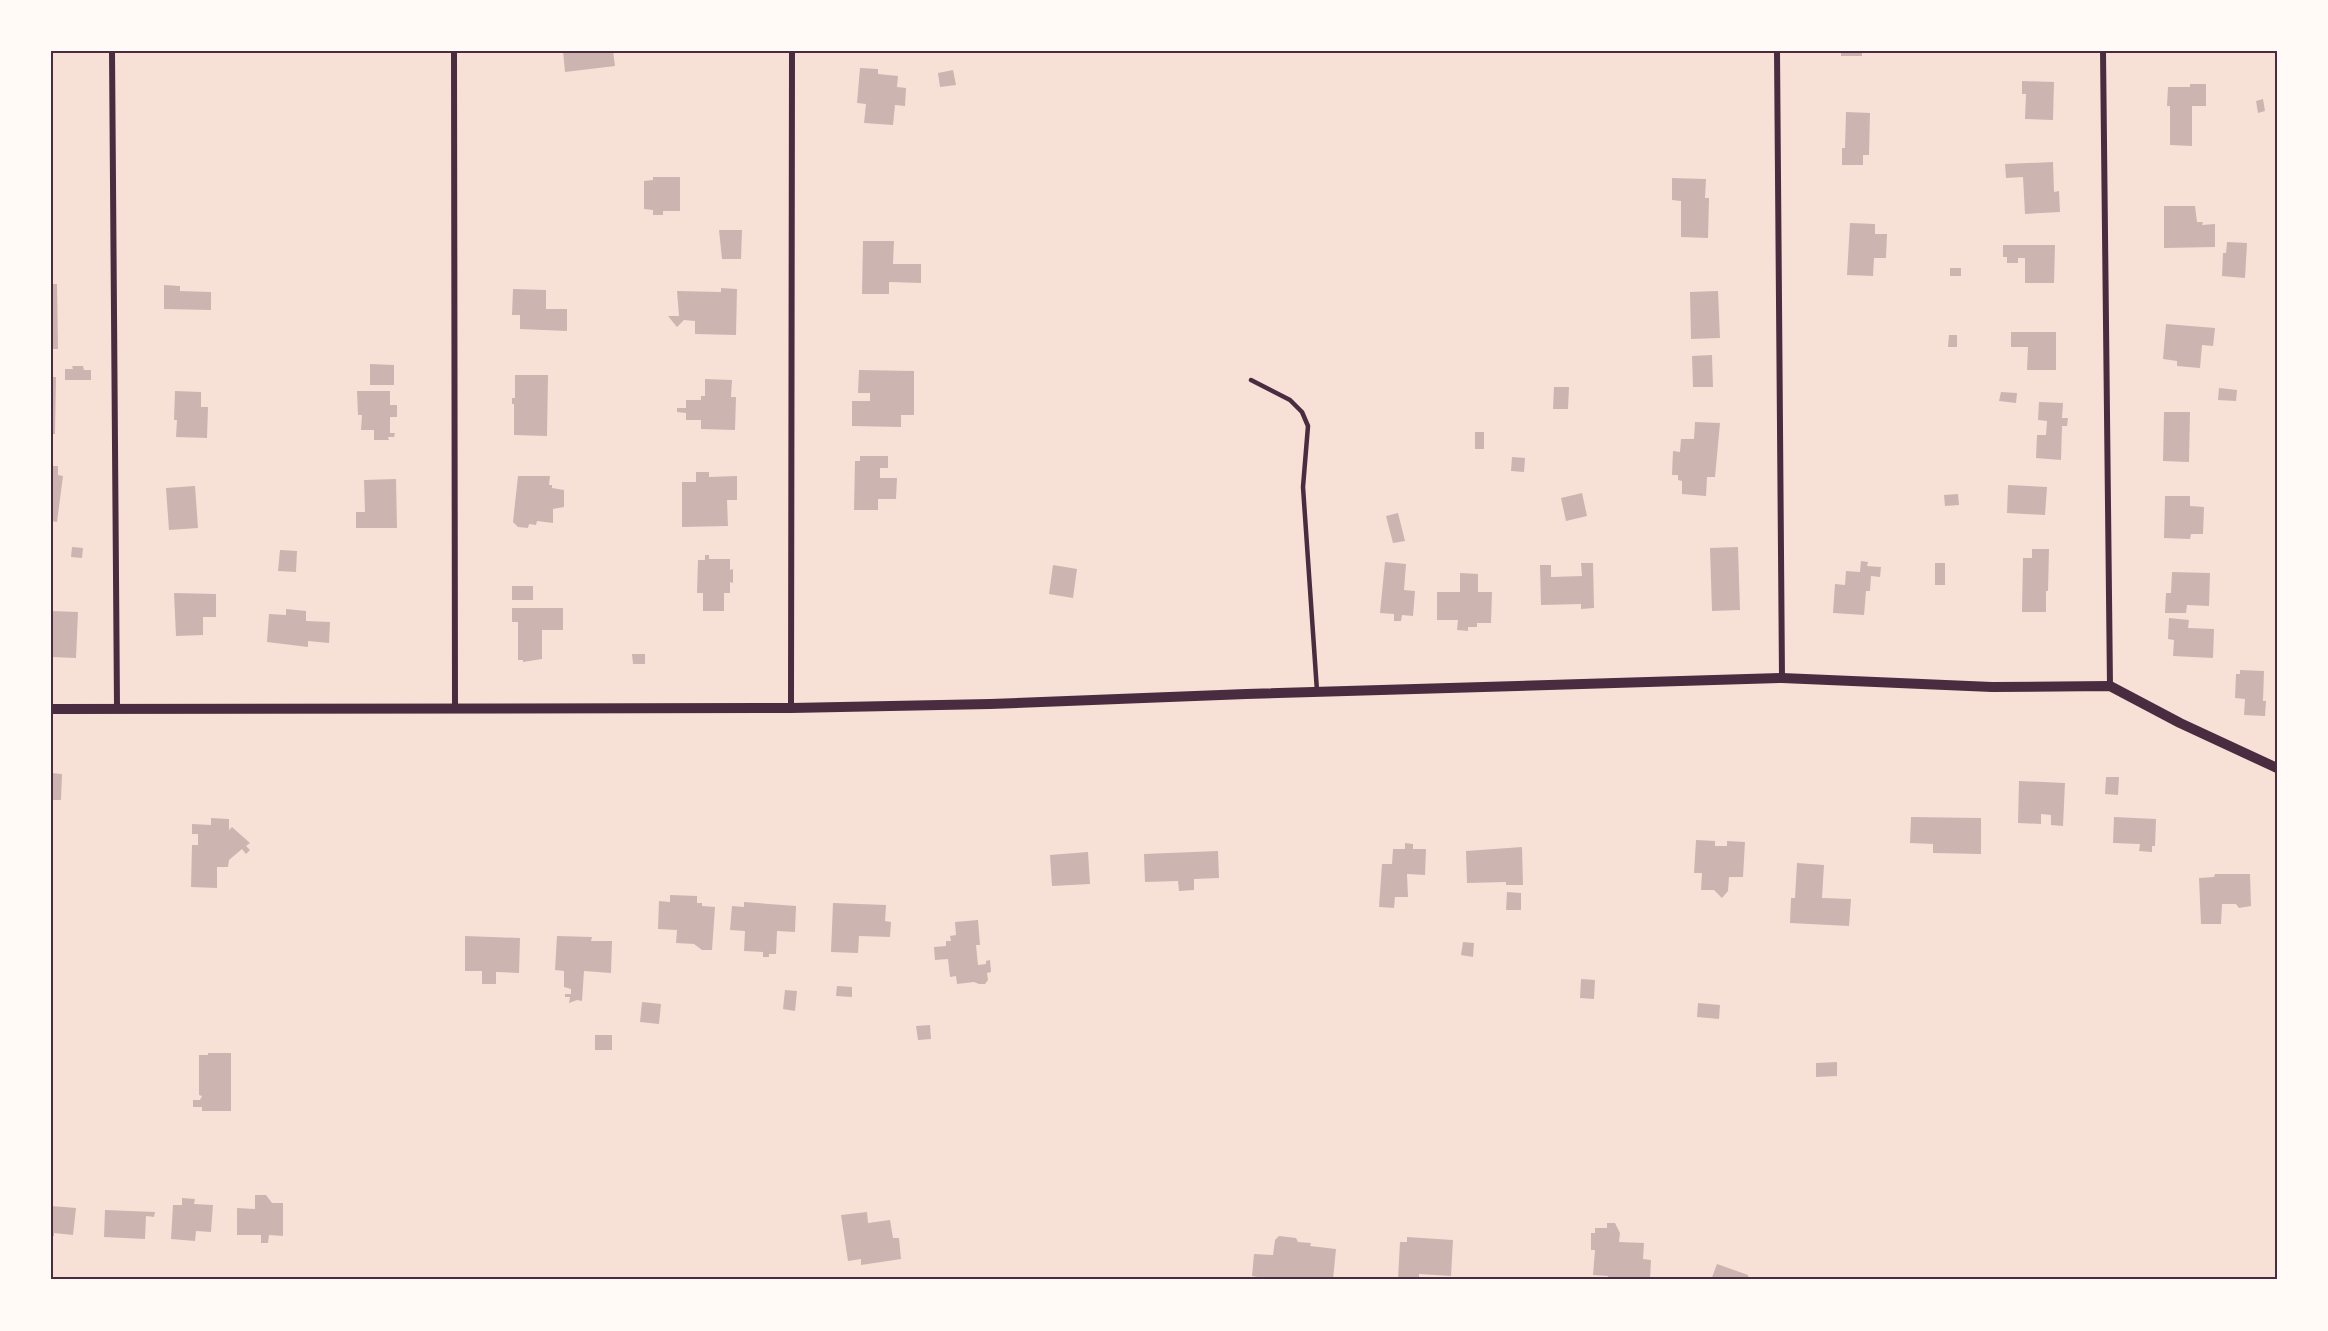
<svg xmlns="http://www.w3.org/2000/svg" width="2328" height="1331" font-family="Arial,sans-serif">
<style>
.building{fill:#ccb4b1}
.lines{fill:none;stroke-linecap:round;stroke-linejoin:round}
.service{stroke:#4a2c40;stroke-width:4.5}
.minor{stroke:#4a2c40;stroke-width:6}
.tertiary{stroke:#4a2c40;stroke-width:10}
.neatline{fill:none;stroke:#4a2c40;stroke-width:2}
</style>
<rect width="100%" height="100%" fill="#f7e1d7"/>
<path class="building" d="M563 51H613L615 66 565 72Z
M1841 51H1862V56H1841Z
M860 68 878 69V74L898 76 897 87 906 88 905 106 895 105 893 125 864 123 866 104 857 103Z
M953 70 956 85 940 87 938 73Z
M2022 81 2054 82 2053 120 2025 119 2026 94H2022Z
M2190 84H2206V106H2192V146L2170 145V106H2167L2168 87H2190Z
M2263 99 2265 111 2258 113 2256 101Z
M1846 112 1870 113 1869 155H1863V165H1842V148H1845Z
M2053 162 2054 192 2059 191 2060 212 2025 214 2023 177 2006 178 2005 164Z
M653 177H680V211H663V215H653V210L644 209V181L653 180Z
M1672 178 1706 179 1705 198H1709L1708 238 1681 237V201L1672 200Z
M2164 206H2195L2197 222H2203L2202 225 2215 224V247L2164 248Z
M1850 223 1875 224V234H1887L1886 258H1874L1873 276 1847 275Z
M719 230H742L741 259H722Z
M863 241H894L893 264H921V283L889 282V294H862Z
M2227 242 2247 243 2245 278 2222 276 2223 253H2226Z
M2003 245H2055L2054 283H2025V258H2018V263H2007V257H2003Z
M1950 268H1961V276H1950Z
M51 284H57L58 349H51Z
M164 285 180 286V291L211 292V310L164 309Z
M721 288 737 289 736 335 695 334V321L684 320 677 327 668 316H679L677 291 721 292Z
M513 289 546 290V309H567V331L520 329V315H512Z
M1718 291 1720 338 1691 339 1690 292Z
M2166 324 2215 328 2213 346 2202 345 2200 368 2177 366V361L2163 359Z
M2011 332H2056V370H2027L2028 347H2011Z
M1949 335H1957V347H1948Z
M1712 355 1713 387H1693L1692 356Z
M370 364 394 365V385H370Z
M72 366H83L84 370H91V380H65V369H73Z
M859 370 914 371V415H901V427L852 426V401H870V393H858Z
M515 375H548L547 436 514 435V404H512V398H515Z
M51 377H56L55 434H51Z
M705 379 732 380 731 397H736L735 430 701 429V420H686V413L677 412V408H686V400H701V396H705Z
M1554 387H1569L1568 409H1553Z
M2219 388 2237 390 2236 401 2218 400Z
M175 391 201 392V407H208L207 438 176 437 177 420H174Z
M357 391H390V405H397V417H390V433H395L394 437H388L389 440H374V430H361L362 415H358Z
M2001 392 2017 393 2016 403 1999 401Z
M2039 402 2063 403 2062 418H2068L2067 426H2062L2061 460 2036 458 2037 435H2046L2047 421 2038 420Z
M2164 412H2190L2189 462 2163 461Z
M1695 422 1720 423 1715 477H1707L1706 496 1682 494V481L1678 480V475H1672L1673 451 1680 452 1681 439H1694Z
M1475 432H1484V449H1475Z
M860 456H888V468H880V478H897L896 499H878V510H854L855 461H860Z
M1512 457 1525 458 1524 472 1511 471Z
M51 466H58V475L63 476 57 522 51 521Z
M696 472H709V477L737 476V500H727L728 526 682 527V482H696Z
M518 476H550L549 485H552V488L564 490V507L553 509V523L537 521 536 525 529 524 528 528 518 527 513 522Z
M396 479 397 528H356V512H365L364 480Z
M2008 485 2047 487 2045 515 2007 513Z
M195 486 198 528 169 530 166 488Z
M1582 493 1587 516 1566 521 1561 498Z
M1958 494 1959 505 1945 506 1944 495Z
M2165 496H2190V506L2204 507 2203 534H2191L2190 539 2164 538Z
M1398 513 1405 541 1393 543 1386 516Z
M72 547 83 548 82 558 71 557Z
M1738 547 1740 610 1712 611 1710 548Z
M2032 549H2049L2048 591H2046V612H2022L2023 558H2032Z
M280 550 297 551 296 572 278 571Z
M705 555H709V559H730V570L733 569V583L730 582V593H724V611H703V593H697L698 560H705Z
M1861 561 1868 562 1867 566 1881 567 1880 577 1871 576 1870 591H1866L1864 615 1833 613 1835 584 1845 585 1846 571 1860 572Z
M1385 562 1406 564 1404 590 1415 591 1413 616 1402 615 1401 621H1394V614L1380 613Z
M1581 563H1593L1594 608 1581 609V604L1541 605 1540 565H1551V577L1582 576Z
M1935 563H1945V585H1935Z
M1053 565 1077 569 1073 598 1049 594Z
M2172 572 2210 573 2209 606 2187 605 2186 613H2165L2166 593H2171Z
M1460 573 1478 574V592H1492L1491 623H1477V627H1468V631L1457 630 1458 620H1437V592H1460Z
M512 586H533V600H512Z
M174 593 216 594V617H203V635L176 636Z
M512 608H563V630H542V659L523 662V660H518V622H512Z
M286 609 306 611V621L330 622 329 643 308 641V647L267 642 269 614 286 615Z
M51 611 78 612 76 658 51 657Z
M2169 618 2189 620 2188 628 2214 629 2213 658 2173 656 2174 640 2168 639Z
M632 654H645V664H633Z
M2240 670 2264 671 2263 701H2266L2265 716 2244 715 2245 699 2235 698 2236 674H2240Z
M51 773 62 774 61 800H51Z
M2106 777H2119L2118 795 2105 794Z
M2019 781 2065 783 2063 826 2051 825V815L2041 814V824L2018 823Z
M1911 817 1981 818V854L1933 853V844L1910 843Z
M2114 817 2156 819 2155 846H2152V852L2139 851 2140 844 2113 843Z
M211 818 229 819V830L232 827 250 843 246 846 250 850 246 854 242 849 229 860 228 867H217V888L191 887 192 845H198V834H192V824L211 825Z
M1696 840 1715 841V846H1727V841L1745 842 1743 877H1729L1728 891 1722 898 1714 890H1701L1702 873H1694Z
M1405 843 1413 844V849H1426L1425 875 1407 874 1408 897H1395L1394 908 1379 907 1382 864H1392L1393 849H1405Z
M1522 847 1523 885H1506V882L1467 883 1466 851Z
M1218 851 1219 878 1194 879V890L1179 891 1178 881 1145 882 1144 854Z
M1088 852 1090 884 1052 886 1050 855Z
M1797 863 1824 865 1822 898 1851 899 1849 926 1790 923 1791 898H1795Z
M2215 874H2250L2251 906 2239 908 2236 904H2222L2221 924H2201L2199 878 2214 877Z
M1507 892 1521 893V910H1506Z
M670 895 697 896V903H702V906L715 907 712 950H702L694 944 676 943 677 930 658 929 659 901 670 902Z
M744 902 796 906 795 932 777 931 776 954H769V957H763V952L744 951 745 931 730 930 732 906 744 907Z
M833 903 886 905 885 921 891 922 890 937 859 936 858 953 831 952Z
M978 920 980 945H976L978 965 986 964V961L990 960 991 972 987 973 988 980 985 984H979L974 982 957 984 956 976 950 977 948 959 935 960 934 947 946 946V941H951L950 936 956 935 955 922Z
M465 936 520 938 519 973 496 972V984H482V971H465Z
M557 936 592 937 591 941H612L611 973 584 971 582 1001 577 1000 569 1003 570 997H565V994H571V989L564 987V971L555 970Z
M1463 942 1474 943 1473 957 1461 955Z
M1581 979 1595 980 1594 999 1580 998Z
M837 986 852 987V997L836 996Z
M785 990 797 991 795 1011 783 1009Z
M642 1002 661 1004 659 1024 640 1022Z
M1698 1003 1720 1005 1719 1019 1697 1017Z
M930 1025 931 1039 918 1040 916 1026Z
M595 1035H612V1050H595Z
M208 1053H231V1111H202V1107H193V1100H200L202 1096 199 1095V1055H208Z
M1837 1062V1076L1816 1077V1063Z
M255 1195H266L272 1203H283V1236L269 1235 268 1243H261V1235H237V1208L255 1209Z
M182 1198 195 1199 194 1204 213 1205 211 1232 196 1231 195 1241 171 1239 173 1205H182Z
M51 1206 76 1208 73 1235 54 1233V1236H51Z
M105 1210 155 1212 154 1217 146 1216 145 1239 104 1237Z
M867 1212 868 1223 890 1220 893 1238H899L901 1259 861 1265V1259L848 1261 841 1215Z
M1607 1223H1615L1620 1233 1619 1242 1644 1243 1643 1259 1651 1260 1650 1280H1608V1276L1593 1275 1595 1250H1591V1233H1595V1228H1607Z
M1279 1236 1296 1238 1298 1242 1311 1243 1310 1246 1336 1249 1333 1280H1295L1292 1278V1280H1275L1252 1276 1254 1254 1273 1255 1275 1240Z
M1407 1237 1453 1240 1451 1276 1419 1274V1280H1398L1400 1242H1407Z
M1717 1264 1748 1275 1749 1280H1711Z"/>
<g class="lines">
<path class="service" d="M1251 380 1290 400 1302 412 1308 426 1303 487 1317 691"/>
<path class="minor" d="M112 51 117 707
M454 51 455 708
M1777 51 1782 678
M2103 51 2110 686
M791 708 792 51"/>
<path class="tertiary" d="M51 709 791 708 990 704 1246 694 1782 678 1992 687 2110 686 2180 723 2277 768"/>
</g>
<rect width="2328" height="1331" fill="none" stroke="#fffaf5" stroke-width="105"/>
<rect x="52" y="52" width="2224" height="1226" class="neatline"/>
</svg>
